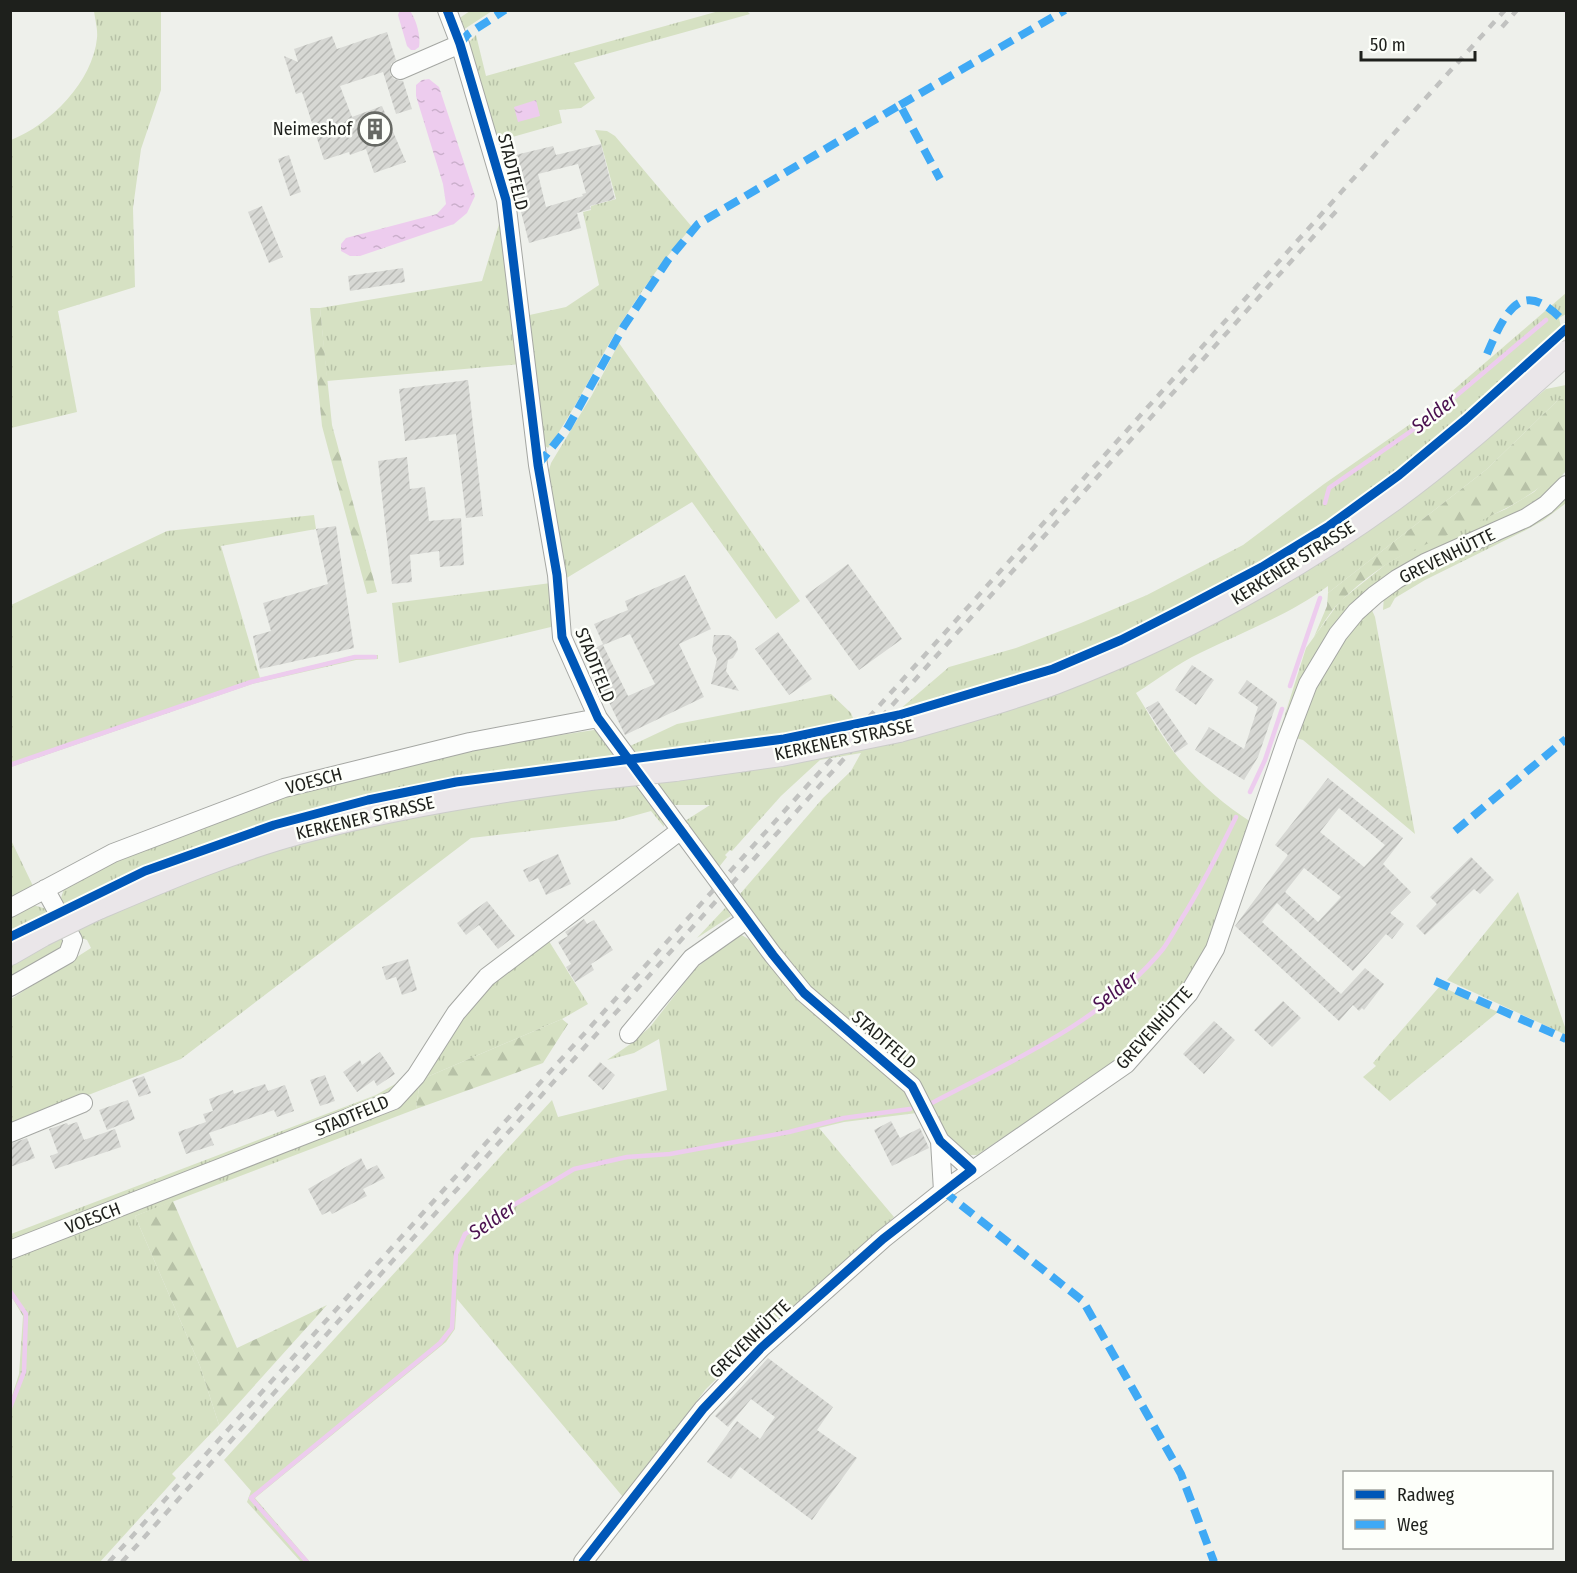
<svg xmlns="http://www.w3.org/2000/svg" width="1577" height="1573" font-family="'Fira Sans Condensed',sans-serif">
<style>
.grass{fill:url(#grass-tufts)}
.forest{fill:url(#forest-firs)}
.water{fill:url(#water-ripples)}
.lines{fill:none;stroke-linecap:round;stroke-linejoin:round}
.stream{stroke:#edccee;stroke-width:4.5}
.building{fill:url(#building-hatch);fill-rule:evenodd}
.minor-casing{stroke:#a5a7a3;stroke-width:20}
.major-casing{stroke:#cccdca;stroke-width:26}
.minor{stroke:#fcfdfc;stroke-width:18}
.major{stroke:#eae6e9;stroke-width:24}
.rail{stroke:#c1c2c0;stroke-width:4.5;stroke-dasharray:8 8;stroke-linecap:butt}
.major-bridge-casing{stroke:#cccdca;stroke-width:26;stroke-linecap:butt}
.major-bridge{stroke:#eae6e9;stroke-width:24}
.quiet{stroke:#3fa9f5;stroke-width:8;stroke-dasharray:15 8;stroke-linecap:butt}
.cycleway-casing{stroke:#fdfffa;stroke-width:13}
.cycleway{stroke:#0057b8;stroke-width:9}
.labels{text-anchor:middle;stroke-width:5;stroke-linejoin:round;paint-order:stroke}
.poi-label{font-size:18px;fill:#1e201c;stroke:#fdfffa;text-anchor:end}
.street-label{font-size:18px;fill:#1e201c;stroke:#fdfffa}
.water-label{font-size:20px;font-style:italic;fill:#4b1250;stroke:#fdfffa}
</style>
<defs>
<pattern id="grass-tufts" width="24" height="20" patternUnits="userSpaceOnUse" patternTransform="scale(1.5)"><rect width="24" height="20" fill="#d6e1c3"/><path d="M3 7l-1-3M5 7V3M7 7l1-3M15 17l-1-3M17 17v-4M19 17l1-3" fill="none" stroke="#b7c1a7"/></pattern>
<pattern id="forest-firs" width="22" height="20" patternUnits="userSpaceOnUse" patternTransform="scale(1.5)"><rect width="22" height="20" fill="#d6e1c3"/><path d="M5 1l3.5 6h-7zM16 11l3.5 6h-7z" fill="#b7c1a7"/></pattern>
<pattern id="water-ripples" width="26" height="14" patternUnits="userSpaceOnUse" patternTransform="scale(1.5)"><rect width="26" height="14" fill="#edccee"/><path d="M2 4q2-2 4 0t4 0M15 11q2-2 4 0t4 0" fill="none" stroke="#cbafcc"/></pattern>
<pattern id="building-hatch" width="6" height="6" patternUnits="userSpaceOnUse" patternTransform="scale(1.5)"><rect width="6" height="6" fill="#d7d8d4"/><path d="M-1 1l2-2M0 6l6-6M5 7l2-2" fill="none" stroke="#b8b9b5"/></pattern>
</defs>
<rect width="100%" height="100%" fill="#eef0eb"/>
<path class="grass" d="M94 11H161V90L141 149 133 208 135 287 58 311 77 412 11 428V140C50 125 93 81 97 38 98 30 95 19 94 11Z
M470 11H492L463 30 455 21Z
M719 11H747L750 14 574 63 595 98 581 108 559 110 562 123 495 142 468 43 476 35 486 76Z
M595 130 607 131 615 136 692 227C666 256 644 287 623 320 597 362 577 408 548 448L540 442 525 316 566 307 599 285 583 212 591 210V206L616 199 601 143Z
M503 211 521 364 327 381 320 308 482 281Z
M1566 293V314L1559 318 1563 335 1558 346 1412 471 1334 529 1243 583 1160 625 1051 674 983 698 844 733 640 763 628 747 677 724 831 694 851 713 853 718 899 710 949 667 1016 648 1081 623 1147 595 1243 545 1324 484 1429 411Z
M619 343 800 601 776 619 692 502 565 579 545 484 551 463 592 395Z
M1566 385V399H1559L1487 469 1328 593V586C1289 615 1243 632 1200 653 1177 664 1157 680 1136 693 1149 714 1162 737 1177 756 1197 781 1224 805 1251 822L1306 648 1340 601 1385 565 1412 549 1506 509 1534 492 1555 472 1566 454V471L1544 495 1333 629 1211 939 1188 983 1120 1059 977 1155H969L950 1141 900 1060 876 1040 856 1028 812 988 764 930 740 894 823 798 851 771 861 753 820 760 781 796 732 851 730 850 725 855 727 857 719 867 685 821 710 805H674L653 779 1074 685 1456 464 1546 389Z
M1566 497V503L1544 520 1526 530 1425 580 1395 598 1390 607 1383 610 1384 596 1411 578 1560 504Z
M314 515 316 529 221 546 260 678 356 655H378V659L356 660 252 684 11 767V605L167 531Z
M551 583 555 626 399 663 392 603Z
M1371 608 1375 617 1415 834 1303 740 1296 738 1314 686 1328 660Z
M594 730 600 732 663 816 664 827 651 811 615 821 471 838 181 1059 11 1125V999L91 948 87 940 73 935 60 953 11 981V966L71 932 134 902 410 798 11 946 10 916 30 904 50 910 58 907 65 886 118 860 237 812 380 768 480 747Z
M10 838 33 886 11 898H10Z
M1518 892 1566 1030V1035L1447 980Z
M726 907 731 916 697 938Z
M739 934C761 943 776 968 791 986 807 1004 825 1023 843 1039 867 1061 909 1078 917 1113L844 1122 819 1128 894 1217 751 1345 706 1389 623 1497 457 1299 455 1329 446 1342 255 1498 310 1562H301L247 1502 251 1491 224 1460 552 1100 558 1117 667 1090 659 1039 634 1053 607 1060 629 1045 650 1027 696 968Z
M547 938 588 1004 562 1019 420 1080 416 1109 135 1216 200 1366 219 1425 172 1474 176 1478 100 1562H11L10 1402 19 1374 23 1316 11 1296V1258L380 1113 492 981Z
M1440 986 1498 1012 1390 1101 1363 1077 1376 1066 1373 1063Z
M406 1078 397 1091 11 1244V1234L376 1095Z"/>
<path class="forest" d="M310 308H320L332 425 377 592 367 594 322 426Z
M1559 399H1566C1567 412 1570 443 1566 454 1550 505 1431 536 1387 564 1371 574 1354 588 1341 601 1330 611 1322 626 1314 637L1327 606 1328 593 1487 469Z
M562 1019 568 1024 543 1063 416 1109 420 1080Z
M173 1201 237 1348 327 1305 219 1425 200 1366 135 1216Z"/>
<path class="water" d="M400 10 410 11C416 19 421 36 419 47L415 50H411L407 46 398 15Z
M429 79 439 87 475 196 467 213 454 224 360 256H350L341 251V244L346 238 437 214 446 204 443 184 416 96V85L422 80Z
M536 100 540 116 518 122 514 107Z"/>
<g class="lines">
<path class="stream" d="M1566 10V11
M1325 503 1329 488 1430 418 1546 320
M1290 686 1320 598
M10 765 251 682 355 657H375
M1250 792 1265 760 1282 709
M932 1103C1012 1061 1105 1020 1163 949 1170 939 1176 928 1182 918 1203 885 1219 851 1236 817
M10 1291 26 1314 24 1372 10 1408
M307 1562 251 1498 440 1343 452 1328 456 1254 465 1234 574 1169 627 1157 670 1154 789 1132 844 1118 910 1109"/>
</g>
<path class="building" d="M387 32 396 60 391 64 390 74 394 79 403 81 412 109 396 114 383 72 340 86 352 117 382 106 406 162 374 173 366 149 350 155 349 152 324 160 302 92 296 94 284 56 298 62 294 49 332 36 337 49Z
M601 144 615 199 590 206 591 209 577 213 581 228 529 243 507 157 553 146 556 155ZM578 164 586 193 582 194 583 196 546 207 538 174Z
M289 155 301 192 290 196 278 159Z
M262 206 283 257 269 263 248 212Z
M403 268 405 282 350 291 348 276Z
M468 380 483 516 466 518 456 434 405 441 399 389Z
M407 457 410 489 425 487 429 521 461 518 464 565 440 567 439 551 410 555 412 582 392 584 378 461Z
M336 526 354 648 260 669 253 636 271 631 263 603 328 584 316 529Z
M848 564 902 639 859 670 805 596Z
M685 575 711 629 679 644 704 697 625 735 585 653 603 644 594 624 628 610 625 601ZM630 634 655 684 628 696 603 645Z
M778 632 812 679 789 695 755 649Z
M714 635H729L736 641 738 650 733 658 728 660 726 671 739 691 711 684 717 659 712 650Z
M1192 665 1214 680 1196 705 1175 690Z
M1247 680 1277 702 1258 757 1244 780 1195 750 1209 727 1244 749 1258 707 1238 693Z
M1158 701 1188 744 1175 753 1146 708Z
M1328 778 1403 838 1383 864 1411 892 1390 913 1404 924 1392 939 1386 934 1353 971 1277 903 1262 922 1341 994 1365 968 1384 984 1364 1010 1362 1008 1359 1011 1353 1005 1339 1021 1235 926 1288 855 1275 845ZM1339 808 1385 845 1364 867 1320 832ZM1304 868 1341 897 1318 922 1285 892Z
M558 854 571 884 546 895 538 878 529 882 523 870Z
M1471 857 1494 880 1480 894 1474 889 1425 935 1416 926 1437 904 1430 897Z
M487 901 515 936 498 949 479 925 466 935 457 923Z
M584 919 587 924 594 920 613 950 591 964 594 970 575 982 566 967 571 964 558 942 568 936 565 932Z
M408 959 417 990 402 995 396 977 386 980 382 967Z
M1283 1001 1301 1018 1272 1047 1254 1030Z
M1214 1021 1235 1040 1204 1074 1183 1054Z
M380 1052 395 1074 377 1086 374 1080 357 1092 343 1072 360 1060 362 1065Z
M600 1062 615 1075 603 1090 588 1076Z
M325 1075 335 1101 320 1106 310 1080Z
M144 1076 151 1093 139 1097 132 1080Z
M265 1084 268 1091 285 1085 294 1111 277 1117 274 1110 209 1133 214 1145 186 1154 178 1132 206 1122 203 1114 213 1111 209 1099 233 1090 234 1094Z
M128 1100 135 1119 107 1130 99 1110Z
M891 1121 900 1138 920 1128 929 1148 892 1166 874 1130Z
M77 1122 84 1140 115 1129 121 1147 55 1169 50 1156 58 1153 49 1129 67 1123 68 1125Z
M27 1138 35 1158 10 1167V1144Z
M361 1158 367 1170 377 1165 385 1178 363 1189 367 1196 332 1214 330 1211 322 1215 308 1189Z
M768 1358 833 1407 817 1430 857 1458 812 1520 740 1467 731 1479 707 1462 737 1421 760 1439 775 1417 751 1399 728 1427 715 1416Z"/>
<g class="lines">
<defs>
<path id="minor" d="M447 10 460 44 506 200 538 465 557 575 562 637 598 718 773 955 804 993 912 1086 940 1141 972 1170
M400 70 460 44
M10 908 113 853 284 788 470 742 598 718
M10 987 68 954 73 940 45 889
M629 1034 692 958 746 920
M10 1133 83 1103
M940 1141 943 1191
M10 1250 394 1100 416 1076 456 1013 487 977 681 830
M583 1562 703 1409 761 1348 883 1239 943 1191 1126 1064 1189 993 1215 949 1287 739 1308 684 1338 634 1356 612 1375 595 1397 579 1425 563 1526 518 1546 505 1566 485"/>
<path id="major" d="M899 730C952 715 1004 701 1055 682 1176 636 1289 574 1393 499 1454 455 1510 403 1566 353
M675 769 781 754
M94 909C160 881 229 851 299 832 394 806 492 791 590 778
M10 953 43 934"/>
</defs>
<use href="#minor" class="minor-casing"/>
<use href="#major" class="major-casing"/>
<use href="#minor" class="minor"/>
<use href="#major" class="major"/>
<path class="rail" d="M1502 27 1517 10
M109 1562 1505 10
M122 1562 1339 208"/>
<defs>
<path id="major-bridge" d="M781 754 899 730
M590 778 675 769
M43 934 94 909"/>
</defs>
<use href="#major-bridge" class="major-bridge-casing"/>
<use href="#major-bridge" class="major-bridge"/>
<path class="quiet" d="M460 44 468 34 505 10
M900 105 1065 10
M1487 354C1506 310 1522 275 1566 324
M538 465 568 427 624 326 668 260 698 224 900 105 940 179
M1455 831 1566 739
M1435 981 1566 1039
M943 1191 1083 1301 1181 1474 1214 1562"/>
<defs>
<path id="cycleway" d="M447 10 460 44 506 200 538 465 557 575 562 637 598 718 773 955 804 993 912 1086 940 1141 972 1170 883 1239 761 1348 703 1409 583 1562
M10 937 145 871 274 825 368 800 456 782 784 739 899 715 1053 669 1121 640 1186 607 1262 567 1329 526 1399 475 1465 420 1566 329"/>
</defs>
<use href="#cycleway" class="cycleway-casing"/>
<use href="#cycleway" class="cycleway"/>
</g>
<defs>
<symbol id="building-ring" viewBox="-11 -11 22 22"><circle r="9.5" fill="#fdfffa" stroke="#676964" stroke-width="1.5"/><path d="M-4-6H4V6H1V3H-1V6H-4ZM-2.5-4.3h1.7v1.8h-1.7ZM.8-4.3h1.7v1.8H.8ZM-2.5-1h1.7V.8h-1.7ZM.8-1h1.7V.8H.8Z" fill="#676964"/></symbol>
</defs>
<g fill-rule="evenodd">
<use href="#building-ring" x="356" y="110" width="38" height="38"/>
</g>
<g class="labels">
<g class="poi-label">
<text x="352" y="135">Neimeshof</text>
</g>
<g class="street-label">
<text transform="translate(513 172) rotate(76)" y="6">STADTFELD</text>
<text transform="translate(1447 556) rotate(-26)" y="6">GREVENHÜTTE</text>
<text transform="translate(1293 563) rotate(-32)" y="6">KERKENER STRASSE</text>
<text transform="translate(595 665) rotate(68)" y="6">STADTFELD</text>
<text transform="translate(844 740) rotate(-12)" y="6">KERKENER STRASSE</text>
<text transform="translate(314 781) rotate(-15)" y="6">VOESCH</text>
<text transform="translate(365 818) rotate(-13)" y="6">KERKENER STRASSE</text>
<text transform="translate(1154 1028) rotate(-48)" y="6">GREVENHÜTTE</text>
<text transform="translate(884 1040) rotate(41)" y="6">STADTFELD</text>
<text transform="translate(352 1116) rotate(-23)" y="6">STADTFELD</text>
<text transform="translate(93 1218) rotate(-21)" y="6">VOESCH</text>
<text transform="translate(750 1339) rotate(-44)" y="6">GREVENHÜTTE</text>
</g>
<g class="water-label">
<text transform="translate(1434 413) rotate(-38)" y="7">Selder</text>
<text transform="translate(1115 991) rotate(-38)" y="7">Selder</text>
<text transform="translate(492 1220) rotate(-34)" y="7">Selder</text>
</g>
</g>
<rect width="1577" height="1573" fill="none" stroke="#1e201c" stroke-width="24"/>
<rect x="1343" y="1471" width="210" height="78" fill="#fdfffa" stroke="#a4a6a1" stroke-width="1.5"/>
<rect x="1355" y="1490" width="30" height="9" fill="#0057b8" stroke="#a4a6a1" stroke-width="1.5"/>
<text x="1397" y="1501" font-size="18" fill="#1e201c">Radweg</text>
<rect x="1355" y="1520" width="30" height="9" fill="#3fa9f5" stroke="#a4a6a1" stroke-width="1.5"/>
<text x="1397" y="1531" font-size="18" fill="#1e201c">Weg</text>
<path d="M1361 51v9h114v-9" fill="none" stroke="#1e201c" stroke-width="3"/>
<text x="1370" y="51" font-size="18" fill="#1e201c" stroke="#fdfffa" stroke-width="4.5" paint-order="stroke">50 m</text>
</svg>
